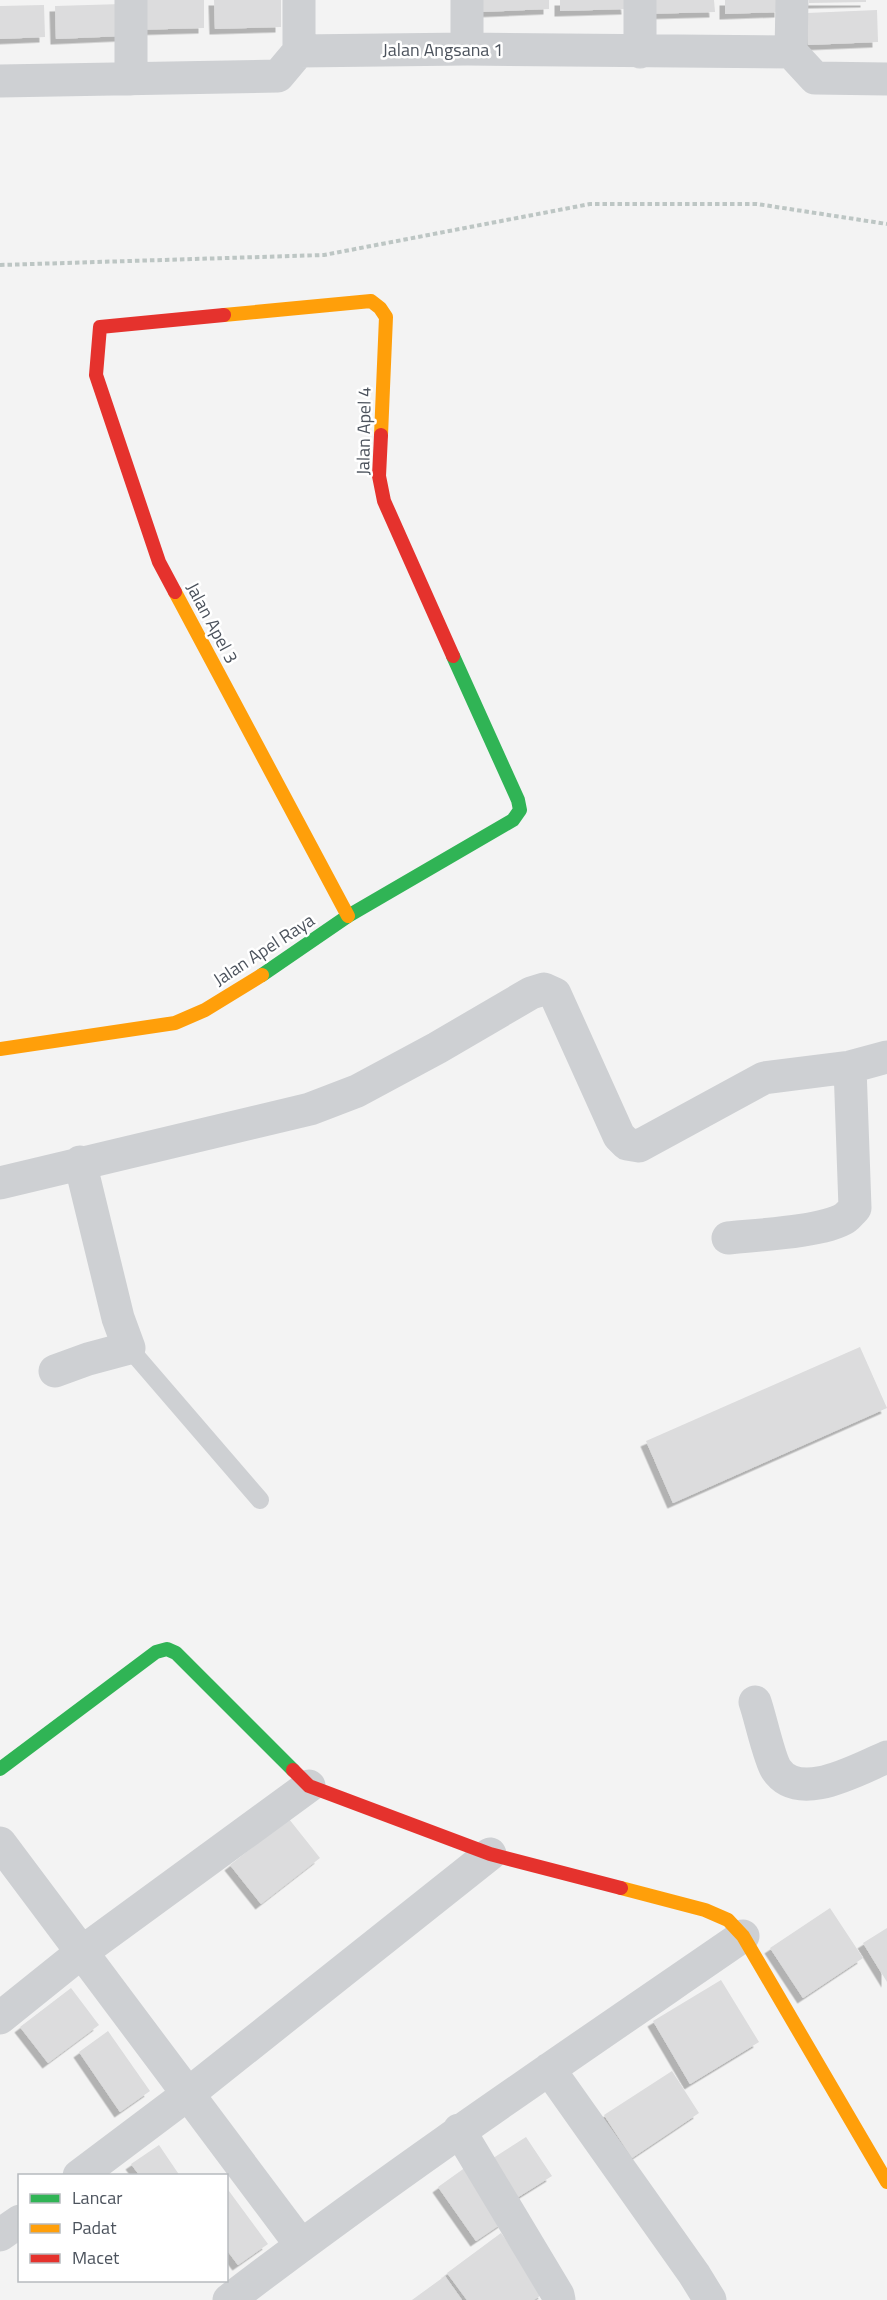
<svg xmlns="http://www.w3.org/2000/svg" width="887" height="2300" font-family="'Titillium Web',sans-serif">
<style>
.building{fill:#dcdcdd;filter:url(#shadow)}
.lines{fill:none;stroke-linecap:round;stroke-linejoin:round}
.path{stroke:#bdc6c4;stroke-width:4;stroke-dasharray:4.5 3;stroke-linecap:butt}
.lane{stroke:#ced0d3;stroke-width:18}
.street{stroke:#ced0d3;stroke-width:33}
.fast{stroke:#30b455;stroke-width:14}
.slow{stroke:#ff9f0a;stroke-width:14}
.jam{stroke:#e5322d;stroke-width:14}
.labels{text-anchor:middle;stroke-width:5;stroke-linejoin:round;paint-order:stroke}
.street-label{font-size:18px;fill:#4c535d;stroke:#fff}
</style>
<defs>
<filter id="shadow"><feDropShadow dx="-5.5" dy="5.5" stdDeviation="0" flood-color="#0004"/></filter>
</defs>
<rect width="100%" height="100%" fill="#f3f3f3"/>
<path class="building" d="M134 0H204V28L134 30Z
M214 0H281V27L215 29Z
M479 0H549V9L480 12Z
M560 0H626L627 9 560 11Z
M645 0H714L715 12 645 14Z
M725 0H780V12L725 14Z
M809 0H866V2L809 3Z
M122 4 123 36 56 39 55 6Z
M44 5 45 37 0 39V6Z
M877 10 878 42 808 45 807 13Z
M860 1347 887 1408 673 1503 646 1441Z
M289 1819 320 1858 261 1904 230 1865Z
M830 1908 863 1958 803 1998 770 1948Z
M887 1928V1982L863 1943Z
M721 1980 759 2042 690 2084 653 2021Z
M71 1988 99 2025 48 2063 20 2027Z
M108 2031 150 2091 120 2112 79 2052Z
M672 2071 699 2113 632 2158 604 2115Z
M526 2137 552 2176 512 2201 487 2162Z
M159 2145 180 2176H140L131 2164Z
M466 2167 504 2222 476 2241 438 2187Z
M226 2187 268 2244 238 2265 226 2249Z
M501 2233 544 2293 534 2300H467L447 2273Z
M445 2276 462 2300H412Z"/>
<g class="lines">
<path class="path" d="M0 265 324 255 590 204H757L887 224"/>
<path class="lane" d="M129 1348 260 1500"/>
<path class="street" d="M131 0V79
M299 0V51
M467 0V49
M640 0V52
M791 52 792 0
M0 81 278 76 299 51 467 49 791 52 815 78 887 79
M0 1183 310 1109 357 1091 437 1048 531 993 544 989 555 994 619 1136 627 1144 639 1146 764 1078 850 1067 887 1057
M728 1238C756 1235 823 1232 845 1218 849 1215 852 1211 855 1208L850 1067
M55 1371 88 1359 129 1348 118 1318 80 1162
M755 1702C760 1716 769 1758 776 1769 799 1804 858 1769 887 1757
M0 1843 301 2245
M0 2018 82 1952 309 1786
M549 2069 694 2274 710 2300
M459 2130 558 2295 559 2300
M79 2176 188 2094 490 1854
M0 2235 20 2221
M229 2300C396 2172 570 2055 743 1936"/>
<path class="fast" d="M262 975 348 916 513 820 520 810 518 800 453 656
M0 1769 156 1652 167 1649 176 1653 293 1770"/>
<path class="slow" d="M224 315 371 301 380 308 386 317 381 435
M175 592 348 916
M0 1049 175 1023 205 1010 262 975
M621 1888 705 1910 728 1920 743 1936 887 2182"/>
<path class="jam" d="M381 435 379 476 384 501 453 656
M175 592 159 562 96 375 100 327 224 315
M293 1770 309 1786 490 1854 621 1888"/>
</g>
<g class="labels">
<g class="street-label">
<text x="443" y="56">Jalan Angsana 1</text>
<text transform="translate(364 431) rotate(-89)" y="6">Jalan Apel 4</text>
<text transform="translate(212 623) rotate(62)" y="6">Jalan Apel 3</text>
<text transform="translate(264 950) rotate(-33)" y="6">Jalan Apel Raya</text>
</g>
</g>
<rect x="18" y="2174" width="210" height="108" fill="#ffffff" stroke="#b7babe" stroke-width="1.5"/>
<rect x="30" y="2194" width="30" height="9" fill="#30b455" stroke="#b7babe" stroke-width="1.5"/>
<text x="72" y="2204" font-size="18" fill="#4c535d">Lancar</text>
<rect x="30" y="2224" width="30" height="9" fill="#ff9f0a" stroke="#b7babe" stroke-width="1.5"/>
<text x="72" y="2234" font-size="18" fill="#4c535d">Padat</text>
<rect x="30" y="2254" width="30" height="9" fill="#e5322d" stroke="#b7babe" stroke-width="1.5"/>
<text x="72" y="2264" font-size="18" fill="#4c535d">Macet</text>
</svg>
